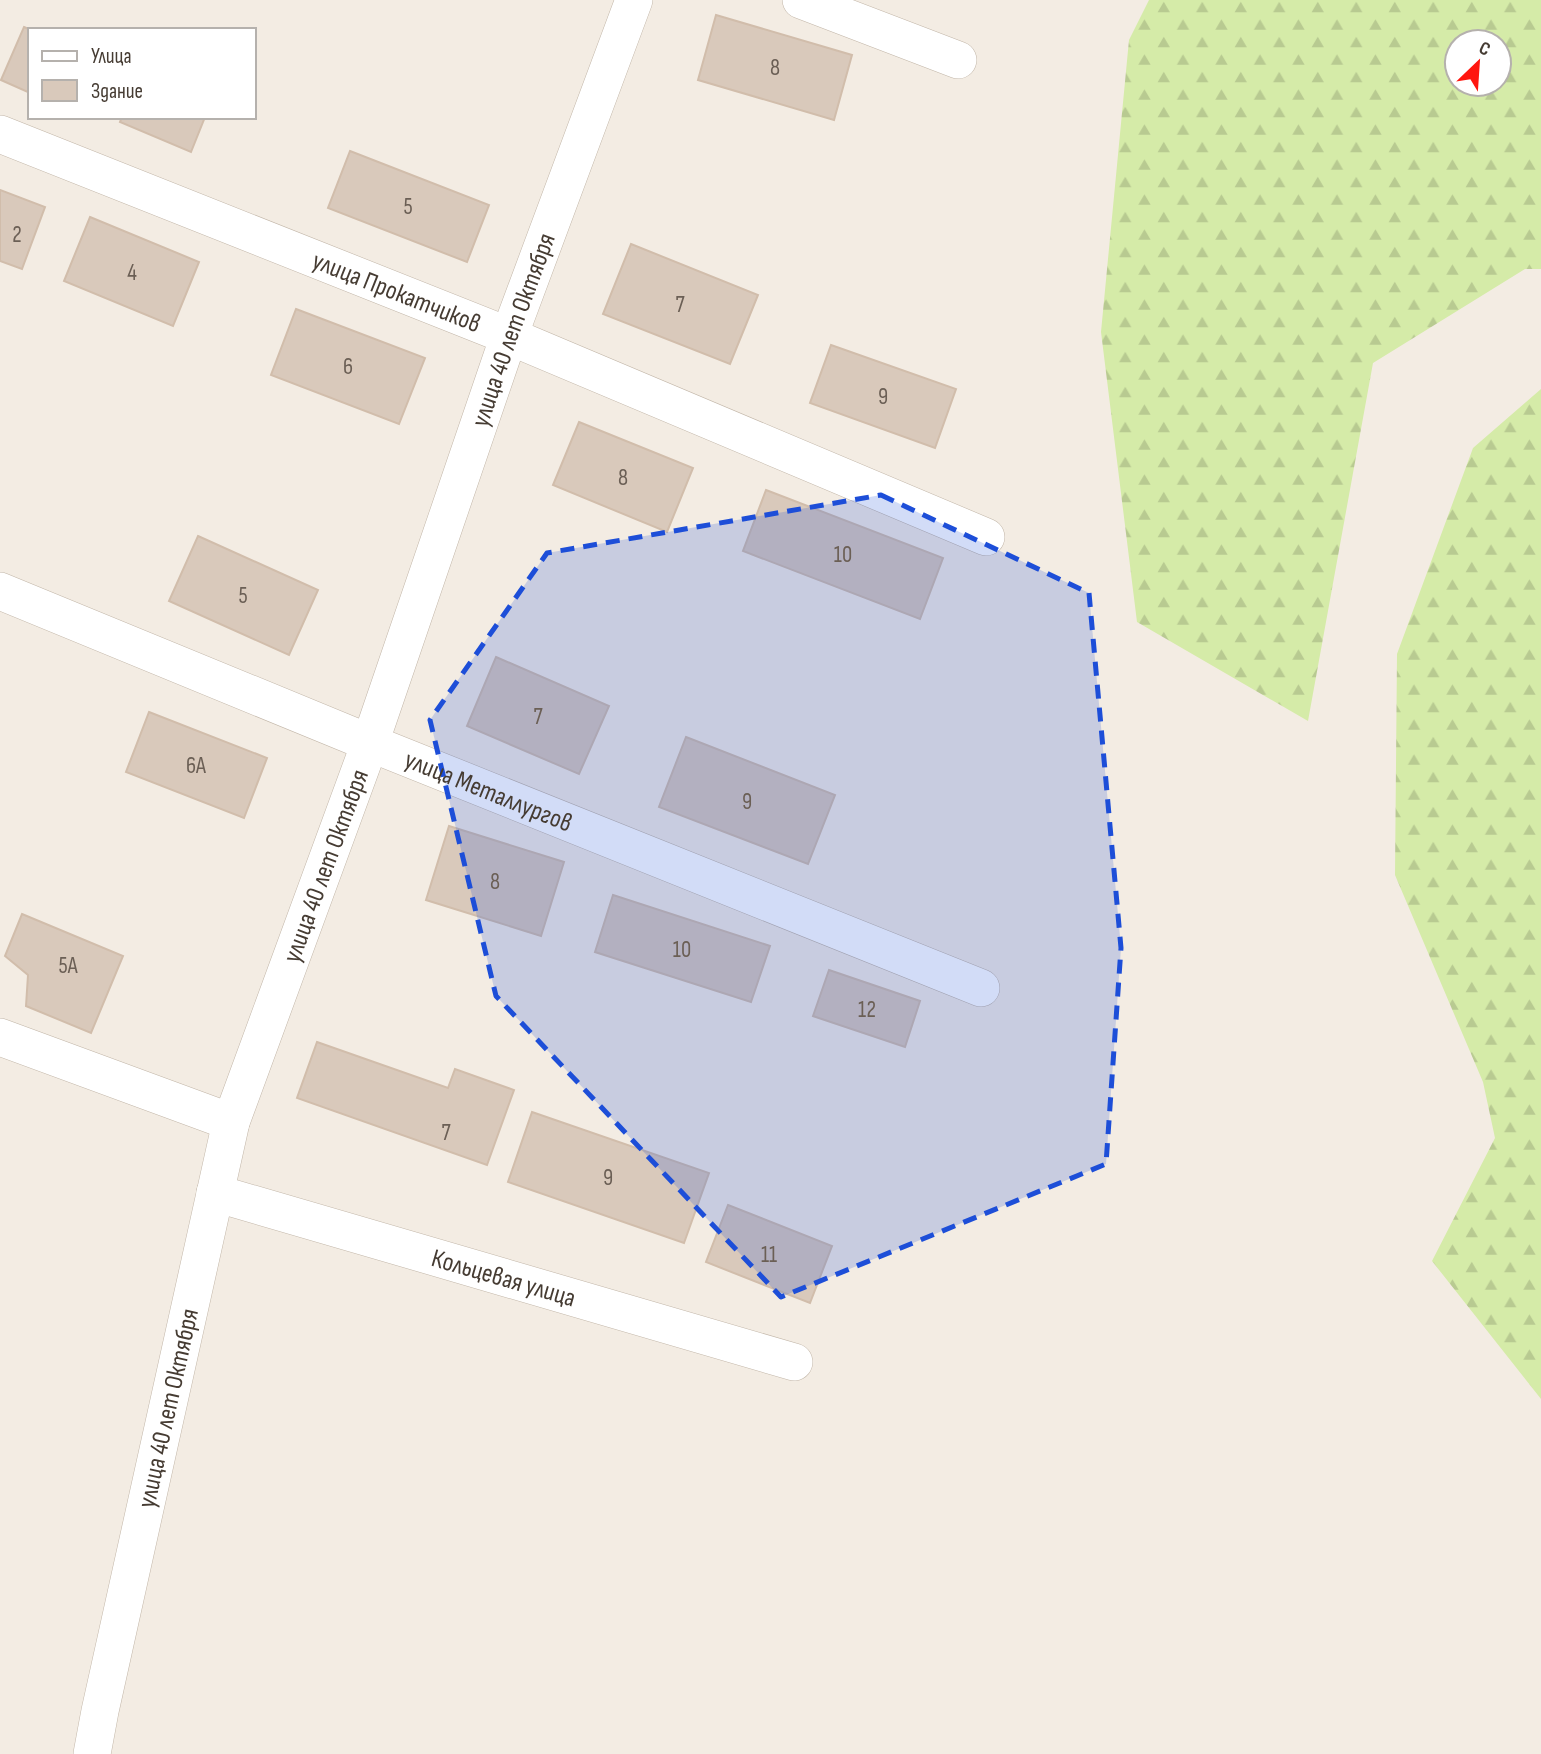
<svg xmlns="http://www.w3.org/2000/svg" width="1541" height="1754" font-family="'Sofia Sans Condensed',sans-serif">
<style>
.forest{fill:url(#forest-firs);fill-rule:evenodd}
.building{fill:#d9c9bb;stroke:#d1bdab;stroke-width:2}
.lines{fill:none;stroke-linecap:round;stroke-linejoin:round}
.street-casing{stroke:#c2b6a8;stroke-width:38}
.street{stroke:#fff;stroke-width:37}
.marked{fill:#1d4ed8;fill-opacity:0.2;stroke:#1d4ed8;stroke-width:5;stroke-dasharray:14 9;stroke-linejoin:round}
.labels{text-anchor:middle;stroke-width:5;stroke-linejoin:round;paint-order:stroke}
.number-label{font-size:23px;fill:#6b5f55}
.street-label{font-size:26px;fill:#463c33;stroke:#fff}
</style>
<defs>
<pattern id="forest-firs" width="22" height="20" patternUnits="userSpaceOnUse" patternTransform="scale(1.75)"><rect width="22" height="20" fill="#d5eba8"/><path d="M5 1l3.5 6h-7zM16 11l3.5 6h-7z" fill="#b8ca91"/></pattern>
</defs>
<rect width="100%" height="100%" fill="#f3ece3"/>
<path class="forest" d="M1149 0H1541V269H1525L1373 363 1308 721 1137 622 1101 332 1129 40ZM1457 42H1499V84H1457Z
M1541 389V1399L1432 1261 1495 1138 1483 1082 1395 875 1397 654 1473 448Z"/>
<path class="building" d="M716 15 852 55 834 120 698 80Z
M24 27 31 30H30V93L1 80Z
M122 117H205L191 152 120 122Z
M350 151 489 205 467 262 328 208Z
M0 190 45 207 22 269 0 261Z
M90 217 199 262 173 326 64 281Z
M631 244 758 295 730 364 603 314Z
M296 309 425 358 399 424 271 375Z
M831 345 956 389 935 448 810 403Z
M579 422 693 468 667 532 553 485Z
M766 490 943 558 920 619 743 551Z
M198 536 318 590 289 655 169 601Z
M496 657 609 706 579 774 467 726Z
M149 712 267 758 244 818 126 772Z
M686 737 835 795 808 864 659 807Z
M449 826 564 862 541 936 426 900Z
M613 895 770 946 751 1002 595 952Z
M22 914 123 956 91 1033 26 1006 28 975 5 956Z
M829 970 920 1001 905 1047 813 1016Z
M317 1042 448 1088 455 1069 514 1090 487 1165 297 1098Z
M532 1112 709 1173 684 1243 508 1182Z
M728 1205 832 1246 810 1303 706 1262Z"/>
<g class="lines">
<defs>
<g id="street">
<path d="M801 0 958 60"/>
<path id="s1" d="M0 134 509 336 986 537"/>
<path id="s2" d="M0 591 370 743 981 988"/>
<path d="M0 1037 231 1122"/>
<path id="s3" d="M215 1193 794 1362"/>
<path id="s4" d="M92 1754 100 1711 231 1122 370 743 509 336 634 0"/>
</g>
</defs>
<use href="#street" class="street-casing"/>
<use href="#street" class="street"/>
</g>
<path class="marked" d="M881 495 1089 593 1121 948 1106 1164 781 1297 496 996 430 720 547 553Z"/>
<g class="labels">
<g class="number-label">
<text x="775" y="75">8</text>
<text x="408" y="214">5</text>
<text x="17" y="242">2</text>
<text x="132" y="280">4</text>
<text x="680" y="312">7</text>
<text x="348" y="374">6</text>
<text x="883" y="404">9</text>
<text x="623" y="485">8</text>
<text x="843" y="562">10</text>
<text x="243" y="603">5</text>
<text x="538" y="724">7</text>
<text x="196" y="773">6А</text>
<text x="747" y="809">9</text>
<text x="495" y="889">8</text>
<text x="682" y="957">10</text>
<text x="68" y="973">5А</text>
<text x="867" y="1017">12</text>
<text x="446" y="1140">7</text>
<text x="608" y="1185">9</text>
<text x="769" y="1262">11</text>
</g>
<g class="street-label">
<text dy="9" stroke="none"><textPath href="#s1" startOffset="427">улица Прокатчиков</textPath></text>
<text dy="9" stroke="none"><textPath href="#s4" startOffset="1488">улица 40 лет Октября</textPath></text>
<text dy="9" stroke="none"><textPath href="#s2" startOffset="528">улица Металлургов</textPath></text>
<text dy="9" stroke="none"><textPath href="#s4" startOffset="920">улица 40 лет Октября</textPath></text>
<text dy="9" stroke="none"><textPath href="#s3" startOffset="301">Кольцевая улица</textPath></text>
<text dy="9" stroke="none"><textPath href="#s4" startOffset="354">улица 40 лет Октября</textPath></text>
</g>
</g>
<rect x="28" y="28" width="228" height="91" fill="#ffffff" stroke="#b5b1ad" stroke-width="2"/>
<rect x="42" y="51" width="35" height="10" fill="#ffffff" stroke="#b5b1ad" stroke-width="2"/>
<text x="91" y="63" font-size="21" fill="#463c33">Улица</text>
<rect x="42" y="80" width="35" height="21" fill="#d9c9bb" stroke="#b5b1ad" stroke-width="2"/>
<text x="91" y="98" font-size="21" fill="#463c33">Здание</text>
<g transform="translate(1478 63) rotate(25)"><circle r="33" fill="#ffffff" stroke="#b5b1ad" stroke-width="2"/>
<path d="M0-5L12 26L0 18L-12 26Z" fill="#ff160f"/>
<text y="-10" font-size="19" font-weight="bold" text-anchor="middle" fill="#463c33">С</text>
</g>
</svg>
